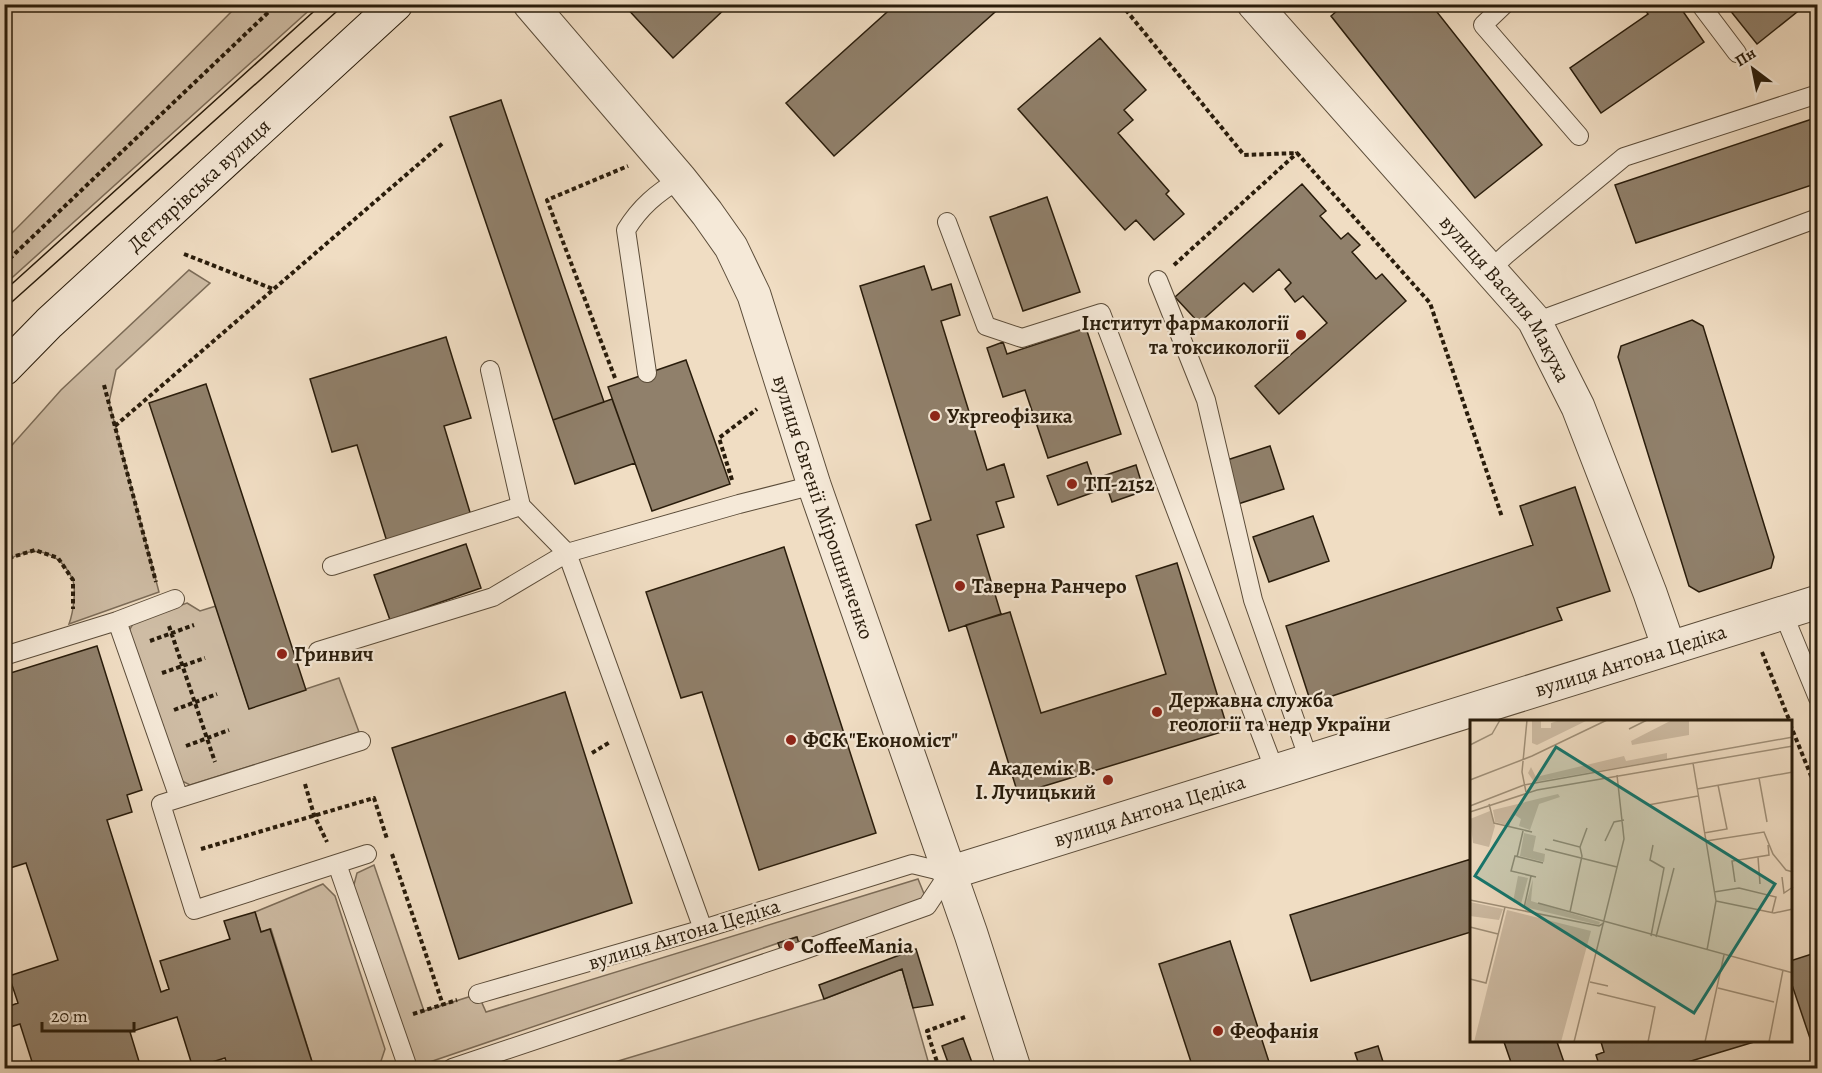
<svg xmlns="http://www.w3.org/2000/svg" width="1822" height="1073" font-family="Alegreya,serif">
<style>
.green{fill:#cebca4;stroke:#7c6c58;stroke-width:1.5}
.building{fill:#90806b;stroke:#291c0b;stroke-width:1.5}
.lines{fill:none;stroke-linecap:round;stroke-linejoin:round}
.service-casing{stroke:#5b4c39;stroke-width:20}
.minor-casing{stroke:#5b4c39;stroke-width:35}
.secondary-casing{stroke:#291c0b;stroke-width:35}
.path{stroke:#291c0b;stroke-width:4;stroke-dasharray:4.5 3;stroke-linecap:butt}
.service{stroke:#f5e9d8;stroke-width:18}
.minor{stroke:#f5e9d8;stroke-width:33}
.secondary{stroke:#f5e9d8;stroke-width:33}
.tram{stroke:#291c0b;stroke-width:1.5}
.poi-dot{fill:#8f2418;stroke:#f5e9d8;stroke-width:2}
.labels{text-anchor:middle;stroke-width:4.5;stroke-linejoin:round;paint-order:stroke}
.street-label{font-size:21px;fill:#291c0b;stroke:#f5e9d8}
.poi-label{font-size:21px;font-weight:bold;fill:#291c0b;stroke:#f5e9d8;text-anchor:start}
.inset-road{fill:none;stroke:#a09079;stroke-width:1.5}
.view{fill:#0f766e;fill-opacity:0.15;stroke:#0f766e;stroke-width:3}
.inset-edge{fill:none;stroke:#291c0b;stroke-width:3}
</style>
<rect width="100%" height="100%" fill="#f0ddc3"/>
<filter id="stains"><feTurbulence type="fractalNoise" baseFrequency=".00333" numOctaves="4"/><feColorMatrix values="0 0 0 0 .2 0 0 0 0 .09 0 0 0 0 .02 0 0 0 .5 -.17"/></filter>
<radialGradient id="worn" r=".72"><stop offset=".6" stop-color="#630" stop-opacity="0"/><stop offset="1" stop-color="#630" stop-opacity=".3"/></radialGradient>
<path class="green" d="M238 5H315L5 284V240Z
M189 270 210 283 116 370 109 402 159 592 69 624C73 613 77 589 72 578 63 559 45 547 24 553 16 556 10 557 5 564V453L61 390Z
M187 603 200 611 216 606 249 708 339 678 359 732 190 785 182 781 129 631 134 622Z
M374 865 424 1011 478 994 486 1012 918 879 927 901 801 949 796 937 415 1067 352 892 357 873Z
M323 884 335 896 385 1049 379 1067 373 1068H314L271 929 261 932 255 912Z
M902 969 930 1068H595L824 999Z"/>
<path class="building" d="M623 4H730L673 58Z
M896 4H1004L834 156 786 103Z
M1345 4H1437L1433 7 1542 145 1475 198 1331 16Z
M1641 4H1678L1704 42 1601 113 1570 68 1648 14Z
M1725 4H1807L1757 44Z
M1100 38 1146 90 1124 110 1133 120 1118 133 1169 191 1166 194 1184 214 1154 240 1136 220 1125 230 1018 109Z
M501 100 604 402 553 420 450 117Z
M1818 117V183L1636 243 1615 185Z
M1302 184 1326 211 1320 216 1341 239 1348 233 1360 245 1352 252 1376 279 1382 274 1406 301 1279 414 1255 386 1327 323 1303 296 1295 302 1285 289 1291 283 1279 269 1253 292 1244 283 1199 323 1175 297Z
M1047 197 1080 292 1023 311 990 217Z
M924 266 932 290 951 284 960 315 941 321 987 470 1004 464 1014 497 996 502 1004 527 977 535 1001 614 949 631 916 525 931 520 860 286Z
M1692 320 1703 326 1774 557 1771 568 1699 592 1689 586 1618 357 1621 346Z
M1086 328 1121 434 1048 458 1025 390 1003 397 987 348 1003 342 1007 354Z
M446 337 471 418 444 426 472 519 388 545 357 445 332 452 310 379Z
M686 360 730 484 652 511 608 387Z
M206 384 306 690 249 709 149 403Z
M612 399 635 463 575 484 553 420Z
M1270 446 1284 489 1238 504 1224 461Z
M1087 462 1097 491 1058 505 1047 476Z
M1136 465 1144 491 1112 502 1103 476Z
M1575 487 1610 591 1557 608 1562 620 1311 703 1286 626 1533 545 1520 506Z
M1313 516 1329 561 1269 582 1253 537Z
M466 544 481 588 390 620 374 575Z
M784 547 876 833 759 870 702 692 681 698 646 592Z
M1177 563 1228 730 1018 794 966 625 1010 612 1041 713 1166 674 1136 576Z
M97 646 142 790 127 795 132 812 107 820 161 992 169 989 160 961 230 939 224 921 255 912 261 932 270 929 314 1068H228L225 1058 193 1068 177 1017 130 1032 141 1068H34L20 1024 4 1029V1008L18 1003 9 976 58 960 26 863 4 870V675Z
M565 692 632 903 459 959 392 748Z
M1471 859V932L1311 981 1290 915Z
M797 937 801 951 783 957 778 943Z
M1230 941 1271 1068H1193L1159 964Z
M916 949 933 1005 913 1008 902 969 824 999 819 985Z
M1818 952V1062L1790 979V961Z
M963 1038 974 1068H950L942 1046Z
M1504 1042H1557L1566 1068H1536L1535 1065 1525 1068H1513Z
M1601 1042H1754L1668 1068H1600L1596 1055 1604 1052Z
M1378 1046 1385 1068H1360L1355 1053Z"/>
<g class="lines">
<defs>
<path id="service" d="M1505 4 1483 25 1579 136
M1700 4 1737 53
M947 222 986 326 1022 338 1101 313 1275 771
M1490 270 1507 254 1624 157 1818 94
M1158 280 1206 400 1253 600 1309 760
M1534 320 1549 317 1818 218
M490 370 521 506
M647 373 626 230C640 207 657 193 680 179
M332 566 521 506 567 553 703 929
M1783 613 1818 698
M117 621 179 798
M318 651 493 597 567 553 739 504 814 485
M4 656 117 621 175 599
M361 741 161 804 194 910 367 854
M337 864 408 1068
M452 1068 801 951 927 906 949 873 912 864 703 929 478 994"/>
<g id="minor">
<path id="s1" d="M530 4 680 179 707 213 731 247 754 295 814 485 971 934 1014 1068"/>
<path id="s2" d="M1254 4 1534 320 1578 407 1650 593 1669 648"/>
<path id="s3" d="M949 873 1818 602"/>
</g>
<g id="secondary">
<path id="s4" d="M4 369 49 323 396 4"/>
</g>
</defs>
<use href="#service" class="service-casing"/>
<use href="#minor" class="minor-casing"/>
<use href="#secondary" class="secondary-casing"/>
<path class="path" d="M1121 4 1244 155 1297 153 1430 303 1502 517
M184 254 273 289
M4 264 277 4
M1174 265 1297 153
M615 378 547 200 628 166
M104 385 156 582
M115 426 443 143
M732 480 719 438 757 409
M4 564 9 558 35 550 58 558 73 580V609
M169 626 215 762
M150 641 194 625
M1762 652 1790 722
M162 673 205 658
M174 710 217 694
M1790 724 1818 793
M186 746 229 730
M592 753 610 742
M305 784 314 815 327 842
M201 849 374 798 387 839
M392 854 443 1005
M413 1014 457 1000
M939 1068 927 1031 965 1017"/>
<use href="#service" class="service"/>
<use href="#minor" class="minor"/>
<use href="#secondary" class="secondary"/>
<path class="tram" d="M4 291 322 4
M4 309 345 4"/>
</g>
<g class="poi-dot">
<circle cx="1301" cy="335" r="6"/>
<circle cx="935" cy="416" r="6"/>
<circle cx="1072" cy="484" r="6"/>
<circle cx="960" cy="586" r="6"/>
<circle cx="282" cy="654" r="6"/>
<circle cx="1157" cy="712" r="6"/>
<circle cx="791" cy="740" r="6"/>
<circle cx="1108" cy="780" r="6"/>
<circle cx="789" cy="946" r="6"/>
<circle cx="1218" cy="1031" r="6"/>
</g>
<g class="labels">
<g class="street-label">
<text dy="7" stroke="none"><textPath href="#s4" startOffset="268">Дегтярівська вулиця</textPath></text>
<text dy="7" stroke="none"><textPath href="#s2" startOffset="388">вулиця Василя Макуха</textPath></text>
<text dy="7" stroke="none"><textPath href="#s1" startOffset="592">вулиця Євгенії Мірошниченко</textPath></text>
<text dy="7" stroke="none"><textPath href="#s3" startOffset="714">вулиця Антона Цедіка</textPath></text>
<text dy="7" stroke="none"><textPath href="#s3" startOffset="210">вулиця Антона Цедіка</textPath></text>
<text transform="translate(684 934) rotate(-17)" y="7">вулиця Антона Цедіка</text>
</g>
<g class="poi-label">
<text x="1289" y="330" text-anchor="end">Інститут фармакології<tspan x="1289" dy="24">та токсикології</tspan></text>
<text x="947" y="423">Укргеофізика</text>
<text x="1084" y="491">ТП-2152</text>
<text x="972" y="593">Таверна Ранчеро</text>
<text x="294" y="661">Гринвич</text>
<text x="1169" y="707">Державна служба<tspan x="1169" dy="24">геології та недр України</tspan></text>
<text x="803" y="747">ФСК "Економіст"</text>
<text x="1096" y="775" text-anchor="end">Академік В.<tspan x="1096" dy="24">І. Лучицький</tspan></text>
<text x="801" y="953">CoffeeMania</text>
<text x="1230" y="1038">Феофанія</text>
</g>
</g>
<g transform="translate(1470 720)">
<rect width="322" height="322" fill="#f0ddc3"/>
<path d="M62 0H71V8H81V3L90 0H118L67 25 62 23ZM202 0H219V15L162 25 161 21ZM197 33V39L64 62 58 53 61 47 66 57 154 36 156 41ZM88 74 90 77 69 84 60 110 49 106 51 99 45 95 40 98V106L25 102 23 90ZM20 91 25 106 19 127 3 123 0 99ZM54 113 66 116 63 131 75 134 74 142 50 136ZM48 156 58 158 51 184 43 182ZM63 159 61 181 130 202 129 205 55 187ZM0 182 33 189 29 200 0 196ZM37 190 121 211 91 322H4Z" fill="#cebca4"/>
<path class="inset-road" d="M159 9 177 0M0 25 22 14 30 0M223 43 246 181 237 230M289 58 297 102M0 60 62 36 137 0M227 69 323 52M56 72 52 52 57 0M19 84 24 103 62 112M178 85 228 76M0 86 54 65 323 17M0 92 67 70 323 26M234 113 257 109 248 65M83 120 110 127 112 136 100 192M135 121 144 102 154 100M236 121 294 112 303 134 316 150 323 152M110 127 117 108M75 129 147 147M47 137 53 111M288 137 290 164M66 157 41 151 45 136 73 143M312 157 314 173 323 167M265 162 262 141 299 135 298 125M244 172 269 168 306 177 302 193M0 180 129 206 134 203M246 181 304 193 323 189M68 183 323 253M54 188 61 156M0 207 28 214M181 216 194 148 180 140 183 125M186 217 204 148M0 259 16 263 35 187M120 262 138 266M248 268 304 282M127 273 185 287 178 322M104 322 154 119 147 55M235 322 254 235M299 322 313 250"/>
<path class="view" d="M86 27 305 164 224 293 5 156Z"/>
<rect width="322" height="322" class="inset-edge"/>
</g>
<rect width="1822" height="1073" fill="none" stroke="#f0ddc3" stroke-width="24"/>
<rect x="6" y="6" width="1810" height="1061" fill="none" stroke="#291c0b" stroke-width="3"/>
<rect x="12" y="12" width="1798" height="1049" fill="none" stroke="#291c0b" stroke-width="1.5"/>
<g transform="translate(1753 69) rotate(328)" stroke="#f5e9d8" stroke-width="4.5" paint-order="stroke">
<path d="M0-4.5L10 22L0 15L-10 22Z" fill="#291c0b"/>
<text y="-9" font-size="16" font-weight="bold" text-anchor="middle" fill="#291c0b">Пн</text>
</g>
<path d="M42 1022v9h92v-9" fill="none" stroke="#291c0b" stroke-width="3"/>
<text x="51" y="1022" font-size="18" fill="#291c0b" stroke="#f5e9d8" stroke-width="4.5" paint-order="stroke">20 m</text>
<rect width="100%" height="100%" filter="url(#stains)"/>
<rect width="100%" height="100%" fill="url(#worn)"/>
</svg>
